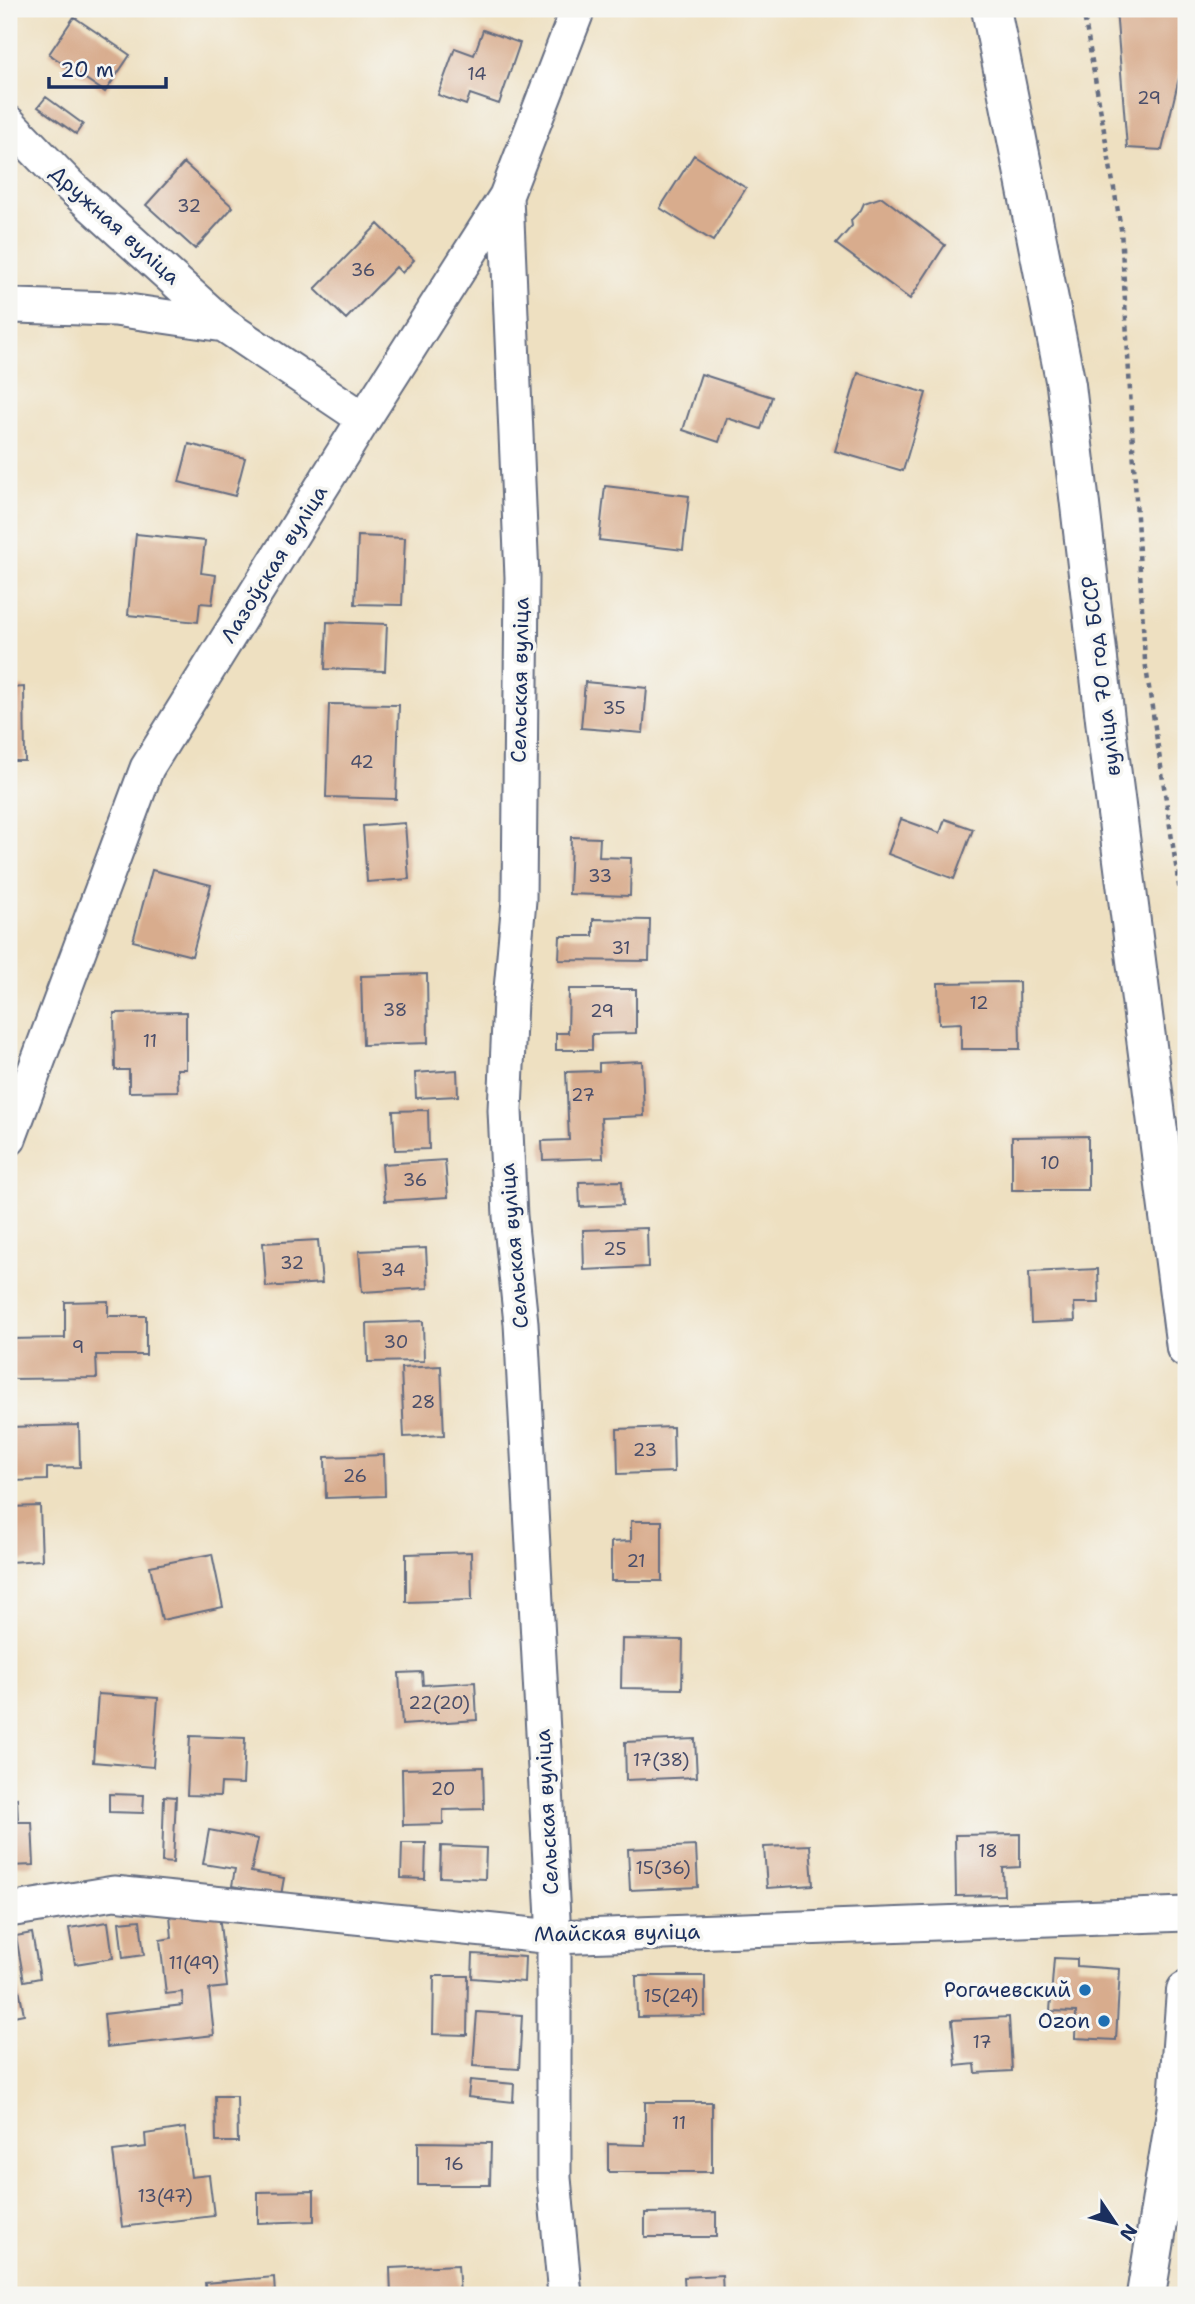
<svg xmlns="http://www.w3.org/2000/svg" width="1195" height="2304" font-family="'Shantell Sans',sans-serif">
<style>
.building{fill:#d8ac8d}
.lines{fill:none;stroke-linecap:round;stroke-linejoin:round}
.minor-casing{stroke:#656d81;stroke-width:37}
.tertiary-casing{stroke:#656d81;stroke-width:42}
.path{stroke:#656d81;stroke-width:4.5;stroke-dasharray:5 5;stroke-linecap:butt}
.minor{stroke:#fff;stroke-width:33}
.tertiary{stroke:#fff;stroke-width:38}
.poi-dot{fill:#1f6fb2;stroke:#f6f6f2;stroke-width:2.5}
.labels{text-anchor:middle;stroke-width:7;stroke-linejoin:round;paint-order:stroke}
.number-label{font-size:18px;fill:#4a4e6a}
.street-label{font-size:21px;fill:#1b2f5e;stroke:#f6f6f2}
.poi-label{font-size:21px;fill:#1b2f5e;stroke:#f6f6f2;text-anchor:end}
</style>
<rect width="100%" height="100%" fill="#f6f6f2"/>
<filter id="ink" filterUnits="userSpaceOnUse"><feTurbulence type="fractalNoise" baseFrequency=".0143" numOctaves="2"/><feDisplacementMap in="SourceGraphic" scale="14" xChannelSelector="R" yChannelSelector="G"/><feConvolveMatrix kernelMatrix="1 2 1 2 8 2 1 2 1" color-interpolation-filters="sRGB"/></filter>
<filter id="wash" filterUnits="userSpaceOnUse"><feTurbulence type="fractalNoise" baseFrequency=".00686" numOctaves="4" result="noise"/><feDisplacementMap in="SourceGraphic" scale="28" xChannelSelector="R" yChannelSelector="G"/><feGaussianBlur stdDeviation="1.57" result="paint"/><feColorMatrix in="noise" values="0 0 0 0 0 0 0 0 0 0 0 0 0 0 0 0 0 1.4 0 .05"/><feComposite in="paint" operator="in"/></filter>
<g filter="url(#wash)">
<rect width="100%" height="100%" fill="#eee0c1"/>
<g id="blocks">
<path class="building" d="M1116 9H1186V48L1162 150 1127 148Z
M74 17 130 55 105 92 49 54Z
M483 30 520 43 499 104 470 94 466 105 438 95 455 48 474 55Z
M46 97 83 124 76 134 38 107Z
M694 155 746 188 713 241 660 208Z
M184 163 233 207 195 249 146 205Z
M882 197 945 245 910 299 836 244 852 226 851 220 861 210 864 203Z
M378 224 414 260 402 273 396 267 346 319 315 289Z
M858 373 926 393 903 471 835 451Z
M701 374 772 397 761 429 727 418 719 442 683 430Z
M189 444 245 458 235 496 179 482Z
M605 486 689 496 683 550 599 540Z
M1186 512V554L1185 555 1179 513Z
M136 534 205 541 201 573 216 575 212 604 200 603 198 622 128 615Z
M358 536 405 538 402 605 355 604Z
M327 622 387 624 385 671 325 669Z
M585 682 647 688 643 733 581 728Z
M24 687 25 761H9V688Z
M329 704 399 705 396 799 326 797Z
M901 819 940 833 945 819 973 829 954 879 888 854Z
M405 823 409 879 367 882 363 826Z
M571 837 600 838 599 857 631 858 630 896 569 894Z
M152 870 211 885 192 956 133 941Z
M593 919 650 920 649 961 559 960 560 936H593Z
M427 974 428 1043 363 1045 361 976Z
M1019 982 1020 1049H961V1023L939 1024 938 983Z
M569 989H636V1033L592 1034V1050H556V1033H568Z
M186 1012V1069H177L178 1091 129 1092V1070H115L114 1013Z
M642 1061 644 1116 601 1118 603 1158 543 1160 542 1141 569 1140 566 1072 599 1071V1063Z
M457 1070 458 1096 416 1098 415 1073Z
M428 1110 429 1149 395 1150 393 1111Z
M1088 1136V1190H1012V1137Z
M445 1160 448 1197 385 1201 382 1164Z
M622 1181 623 1205 580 1207 579 1182Z
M647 1228 648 1267 584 1270 583 1230Z
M318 1240 322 1283 266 1287 263 1243Z
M426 1248 428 1288 362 1292 359 1251Z
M1098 1269 1099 1303H1074L1075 1321 1031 1323 1029 1272Z
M108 1301V1316H146V1355H96L97 1378 9 1379V1339L65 1338V1302Z
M423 1321 424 1361 368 1362 367 1323Z
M441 1366 444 1435 404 1437 401 1368Z
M79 1425 80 1467 47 1468V1480L9 1481V1427Z
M673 1427 674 1472 618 1474 617 1429Z
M384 1455 385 1496 326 1498 325 1457Z
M40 1506 42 1560 9 1562V1507Z
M631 1521H662V1581H611V1542L631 1541Z
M471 1552 472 1600 406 1602V1554Z
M212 1554 223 1607 162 1620 150 1566Z
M622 1639 683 1640 682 1689 621 1688Z
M422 1672 423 1685 475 1682 477 1720 402 1725 399 1673Z
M98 1694 158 1698 153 1767 93 1762Z
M190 1736 245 1738 243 1784 221 1783 220 1796 187 1795Z
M695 1739 697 1777 626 1780 625 1742Z
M483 1767 484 1809 443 1810V1824L403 1825 402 1769Z
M109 1794 144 1795 143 1813 109 1812Z
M164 1796 176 1797 173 1863 162 1862Z
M17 1798 18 1822H32L34 1865 9 1866V1799Z
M209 1830 258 1839 251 1872 284 1878 281 1895 232 1886 235 1869 203 1864Z
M1020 1834V1867L1003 1868 1004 1895 956 1896 955 1835Z
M402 1843H426L425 1879 401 1878Z
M810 1845 813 1885 767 1888 764 1847Z
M441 1846 486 1848 485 1879 440 1877Z
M696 1846 698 1887 630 1890 628 1849Z
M219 1914 227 1987 209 1989 214 2035 107 2047 104 2014 183 2005 182 1992 166 1994 160 1940 172 1938 170 1915Z
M140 1920 144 1955 123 1958 119 1922Z
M108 1922 113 1958 75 1964 69 1928Z
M32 1933 40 1978 24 1981 16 1936Z
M10 1945 24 2014 9 2017V1946Z
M473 1954 525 1957 524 1982 472 1978Z
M1054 1958 1077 1959V1966L1120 1969 1116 2040 1075 2038 1076 2012 1050 2011Z
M434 1976H468L467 2035 433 2034Z
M636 1976H705V2016L637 2017Z
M477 2012 522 2015 519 2069 473 2066Z
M1009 2017 1012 2071 976 2073 975 2064 956 2066 952 2020Z
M470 2080 514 2084 513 2102 468 2097Z
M215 2096H237L238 2142H216Z
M645 2102H712V2172H608V2144L645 2145Z
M185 2128 191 2177 209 2175 214 2216 122 2227 113 2151 146 2147 145 2134Z
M418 2142 491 2143 490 2185H418Z
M314 2191V2221L258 2223V2192Z
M716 2212V2237H645V2213Z
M458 2265 460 2295H391L390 2268Z
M722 2275 723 2295H685L684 2277Z
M274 2277 275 2295H206L205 2283Z"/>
</g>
</g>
<g filter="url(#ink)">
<use href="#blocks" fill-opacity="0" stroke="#656d81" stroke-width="2"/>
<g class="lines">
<defs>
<path id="minor" d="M9 123 70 186 224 325
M506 196 522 577 519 900 510 1001 505 1110 510 1216 521 1323 554 1937V2178L565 2295
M9 308 15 306 115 309 224 325 364 419
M9 1139 147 768 364 419 506 196 578 9
M9 1910 114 1893 554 1937 1186 1914"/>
<path id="tertiary" d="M991 9 1066 385 1106 728 1186 1348
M1146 2295 1178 2100 1186 1991"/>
</defs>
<use href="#minor" class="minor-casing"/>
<use href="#tertiary" class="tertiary-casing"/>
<path class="path" d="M1083 9 1121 229 1145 661 1186 932"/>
<use href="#minor" class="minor"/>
<use href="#tertiary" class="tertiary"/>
</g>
</g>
<g class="poi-dot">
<circle cx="1085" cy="1990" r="7"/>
<circle cx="1104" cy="2021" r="7"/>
</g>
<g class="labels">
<g class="number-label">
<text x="477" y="80">14</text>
<text x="1149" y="104">29</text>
<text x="189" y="212">32</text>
<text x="363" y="276">36</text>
<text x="614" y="714">35</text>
<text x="362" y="768">42</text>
<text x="600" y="882">33</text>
<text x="621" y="954">31</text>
<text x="979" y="1009">12</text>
<text x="395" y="1016">38</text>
<text x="602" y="1017">29</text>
<text x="150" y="1047">11</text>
<text x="583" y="1101">27</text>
<text x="1050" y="1169">10</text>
<text x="415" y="1186">36</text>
<text x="615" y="1255">25</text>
<text x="292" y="1269">32</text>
<text x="393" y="1276">34</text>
<text x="396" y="1348">30</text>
<text x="78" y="1353">9</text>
<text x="423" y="1408">28</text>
<text x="645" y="1456">23</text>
<text x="355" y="1482">26</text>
<text x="636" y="1567">21</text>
<text x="439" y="1709">22(20)</text>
<text x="661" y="1766">17(38)</text>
<text x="443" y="1795">20</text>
<text x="988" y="1857">18</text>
<text x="663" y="1874">15(36)</text>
<text x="194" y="1969">11(49)</text>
<text x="671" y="2002">15(24)</text>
<text x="982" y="2048">17</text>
<text x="679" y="2129">11</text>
<text x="454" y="2170">16</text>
<text x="165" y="2202">13(47)</text>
</g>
<g class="street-label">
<text transform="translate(115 225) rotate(42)" y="7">Дружная вуліца</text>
<text transform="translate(274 564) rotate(-58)" y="7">Лазоўская вуліца</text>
<text transform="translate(1101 676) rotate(-97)" y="7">вуліца 70 год БССР</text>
<text transform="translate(520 680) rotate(-89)" y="7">Сельская вуліца</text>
<text transform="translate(514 1246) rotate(-95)" y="7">Сельская вуліца</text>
<text transform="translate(547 1812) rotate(-93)" y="7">Сельская вуліца</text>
<text transform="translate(617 1933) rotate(-1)" y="7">Майская вуліца</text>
</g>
<g class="poi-label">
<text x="1071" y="1997">Рогачевский</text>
<text x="1090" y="2028">Ozon</text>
</g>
</g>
<rect width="1195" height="2304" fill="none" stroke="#f6f6f2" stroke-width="35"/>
<g transform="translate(1115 2223) rotate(125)" stroke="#f6f6f2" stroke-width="5" paint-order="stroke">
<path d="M0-5L12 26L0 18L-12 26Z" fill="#1b2f5e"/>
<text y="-10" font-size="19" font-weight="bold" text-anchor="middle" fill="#1b2f5e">N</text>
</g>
<path d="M49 77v10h117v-10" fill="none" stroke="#1b2f5e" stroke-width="3.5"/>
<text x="60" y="77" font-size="21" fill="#1b2f5e" stroke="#f6f6f2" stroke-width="5" paint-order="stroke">20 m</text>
</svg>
